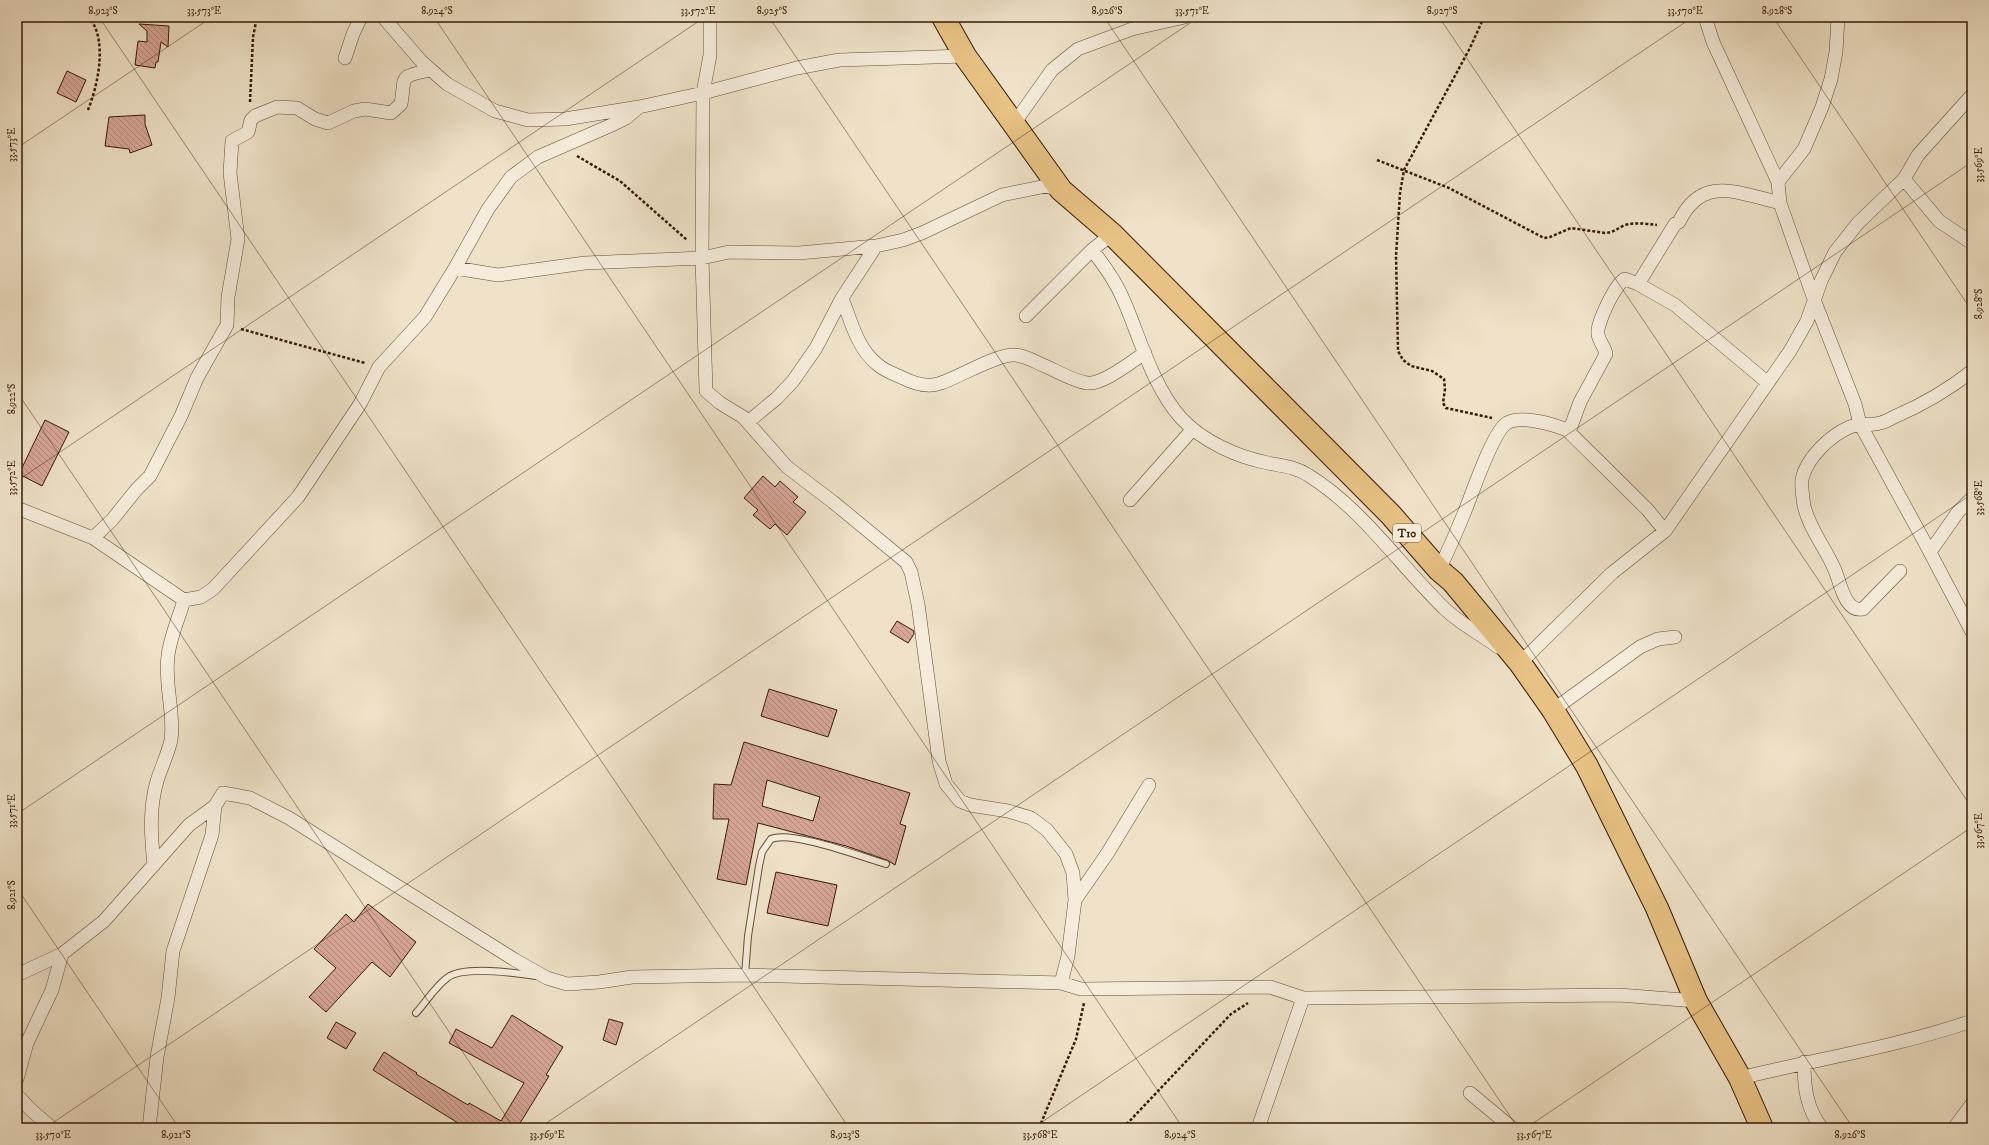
<svg xmlns="http://www.w3.org/2000/svg" width="1989" height="1145" font-family="'IM FELL DW Pica',serif">
<style>
.building{fill:url(#building-back-hatch);stroke:#351a03;fill-rule:evenodd}
.lines{fill:none;stroke-linecap:round;stroke-linejoin:round}
.service-casing{stroke:#644c34;stroke-width:8}
.minor-casing{stroke:#644c34;stroke-width:14}
.trunk-casing{stroke:#351a03;stroke-width:24}
.path{stroke:#351a03;stroke-width:2.5;stroke-dasharray:3 2;stroke-linecap:butt}
.service{stroke:#f5ecdb;stroke-width:6}
.minor{stroke:#f5ecdb;stroke-width:13}
.trunk{stroke:#e8c184;stroke-width:22}
.ticks{fill:none;stroke:#351a03;stroke-width:1;stroke-opacity:0.45}
.labels{text-anchor:middle;stroke-width:3.5;stroke-linejoin:round;paint-order:stroke}
.shield{fill:#f5ecdb;stroke:#6f5944;stroke-width:1}
.shield-label{font-size:11px;font-weight:bold;fill:#351a03}
.neatline{fill:none;stroke:#351a03;stroke-width:1.5}
.ticks-label{font-size:10px;text-anchor:middle;fill:#351a03}
</style>
<defs>
<pattern id="building-back-hatch" width="6" height="6" patternUnits="userSpaceOnUse"><rect width="6" height="6" fill="#d8a799"/><path d="M-1 5l2 2M0 0l6 6M5-1l2 2" fill="none" stroke="#b0877b"/></pattern>
</defs>
<rect width="100%" height="100%" fill="#efe2c8"/>
<filter id="stains"><feTurbulence type="fractalNoise" baseFrequency=".005" numOctaves="4"/><feColorMatrix values="0 0 0 0 .2 0 0 0 0 .09 0 0 0 0 .02 0 0 0 .5 -.17"/></filter>
<radialGradient id="worn" r=".72"><stop offset=".6" stop-color="#630" stop-opacity="0"/><stop offset="1" stop-color="#630" stop-opacity=".3"/></radialGradient>
<path class="building" d="M139 24 169 26 168 47 161 42 158 62H156L155 68 135 65 138 41 147 42V31Z
M67 71 86 80 76 102 57 93Z
M145 115V124L152 145 130 153 129 149 105 146 109 117Z
M45 420 69 432 42 486 19 474Z
M763 476 775 487 780 481 798 497 793 502 806 512 787 535 775 524 770 529 753 515 758 510 744 498Z
M897 621 914 631V634L908 643 890 632Z
M769 689 837 710 828 737 761 716Z
M744 742 910 793 900 824 906 826 895 865 887 860 846 846 758 823 746 885 717 879 729 819H713L714 784 731 785ZM767 780 820 797 813 821 762 806Z
M776 872 837 885 828 926 767 913Z
M368 904 416 942 390 977 372 962 326 1012 309 997 336 968 314 949 346 914 354 922Z
M512 1015 563 1047 546 1075 549 1076 517 1128H466L373 1070 384 1052 417 1073 416 1074 468 1105 469 1103 501 1121 524 1083 449 1043 456 1029 492 1048Z
M609 1019 623 1023 616 1045 603 1040Z
M336 1022 356 1033 346 1049 327 1038Z"/>
<g class="lines">
<defs>
<path id="service" d="M745 975 748 936 759 866 762 852 771 839C791 830 862 857 886 864
M416 1013C426 1002 435 987 447 978 463 965 516 973 536 976"/>
<path id="minor" d="M383 17 421 61 447 84 495 111 528 120 565 119 639 107 703 93 797 68 839 60 965 56
M710 17V55L703 93 702 258 706 391 720 403 743 417 787 467 833 502 906 562 911 572 918 604 939 761 946 784 960 801 970 805 1008 811 1031 818 1047 830 1066 854 1073 873 1075 900 1068 956 1061 983
M1705 17 1713 42 1778 182 1780 203 1815 302 1855 404 1860 424 1924 541 1972 632
M345 58 353 34 361 17
M1013 125 1052 70 1078 49 1132 29 1185 17
M1904 179 1939 221 1972 243
M1778 182 1804 149 1822 107 1831 79 1836 52 1838 17
M1092 250C1105 266 1116 282 1124 301 1140 338 1153 387 1181 418 1202 441 1237 457 1268 463 1282 466 1296 467 1308 475 1363 509 1400 566 1446 610 1462 625 1481 634 1498 647
M455 268 498 275 585 263 702 258 729 252 799 253 876 246 903 240 922 233 1002 195 1046 186 1061 190
M1638 284 1675 224 1679 222C1702 174 1738 193 1780 203
M842 298C851 321 857 348 877 364 884 371 895 374 903 378 915 384 928 388 941 383 959 377 997 354 1014 355 1025 355 1035 362 1045 366 1059 372 1073 381 1087 383 1103 385 1132 361 1145 353
M1026 316 1092 250 1112 234
M748 422 777 398 793 381 816 348 842 298 876 246
M1569 432 1580 402 1606 354C1605 347 1599 342 1598 334 1596 324 1616 283 1625 279L1638 284 1675 305 1768 383
M1130 500 1192 430
M17 508 93 538 184 600 201 597 213 589 298 497 360 404 379 367 425 317 455 268 488 209 511 177 538 157 614 124 626 118 639 107
M93 538 112 520 136 490 150 476 181 416 197 378 227 325 228 297 238 239 230 173 232 141 248 132 251 120 255 116 277 107 297 108 315 119 328 123 354 111 365 109 391 113 401 104C406 76 397 77 430 70
M1930 552 1958 512 1972 498
M1439 570C1448 551 1457 531 1465 511 1472 494 1493 431 1507 423 1522 415 1552 424 1567 430L1647 509 1665 531
M1900 571 1863 609C1844 613 1840 580 1834 568 1825 547 1810 530 1804 506 1803 498 1801 487 1802 479 1807 457 1831 435 1850 427 1860 423 1870 426 1880 423 1885 422 1890 419 1894 417 1922 405 1948 390 1972 371
M1515 660 1520 663 1612 573 1665 531 1790 351 1807 321 1821 281 1835 252 1858 223 1904 179 1918 155 1972 95
M1553 710 1640 647 1658 639 1675 637
M154 865C151 836 149 809 157 781 161 768 168 754 171 740 175 714 164 683 168 656 170 637 179 618 184 600
M1075 900 1107 854 1149 785
M17 975 62 954 104 921 189 825 215 806
M1804 1062C1804 1085 1806 1109 1822 1128
M1740 1078C1817 1059 1896 1047 1972 1021
M17 1079 27 1043 52 990 62 954
M1470 1093 1512 1128
M17 1095 31 1110 52 1128
M149 1128 157 1057 168 998 173 951 212 835 215 806 223 793 250 798 289 818 515 960 547 978 567 984 599 982 632 977 745 975 1061 983 1081 989 1270 987 1303 998 1619 995 1696 1001
M1258 1128 1303 998
M1954 1128 1972 1104"/>
<path id="trunk" d="M943 17 965 56 1061 190 1112 234 1391 515 1439 570 1453 582 1520 663 1553 710 1587 766 1657 908 1696 1001 1740 1078 1762 1128"/>
</defs>
<use href="#service" class="service-casing"/>
<use href="#minor" class="minor-casing"/>
<use href="#trunk" class="trunk-casing"/>
<path class="path" d="M1484 17 1470 48 1404 170 1400 193 1396 256 1398 351 1403 360 1411 366 1432 371 1444 379 1445 389 1443 403 1446 408 1492 418
M250 102 253 37 257 17
M88 110C98 85 108 40 89 17
M577 156 620 181 687 240
M1377 160 1449 188 1544 238 1550 237 1571 228 1605 233C1613 233 1618 228 1625 225 1636 222 1647 224 1657 225
M241 329 365 363
M1039 1128 1076 1039 1084 1003
M1123 1128 1231 1014 1248 1003"/>
<use href="#service" class="service"/>
<use href="#minor" class="minor"/>
<use href="#trunk" class="trunk"/>
</g>
<path class="ticks" d="M99 17 849 1128M434 17 1183 1128M769 17 1518 1128M1104 17 1853 1128M1439 17 1972 808M1773 17 1972 311M17 148 212 17M17 392 514 1128M17 481 705 17M17 814 1199 17M17 888 179 1128M45 1128 1693 17M539 1128 1972 162M1033 1128 1972 494M1526 1128 1972 827"/>
<g class="labels">
<rect class="shield" x="1393" y="524" width="28" height="18" rx="3"/>
<g class="shield-label">
<text x="1407" y="537">T10</text>
</g>
</g>
<rect width="1989" height="1145" fill="none" stroke="#efe2c8" stroke-width="44"/>
<rect x="22" y="22" width="1945" height="1101" class="neatline"/>
<g class="ticks-label">
<text x="103" y="14">8.923°S</text>
<text x="204" y="14">33.573°E</text>
<text x="437" y="14">8.924°S</text>
<text x="698" y="14">33.572°E</text>
<text x="772" y="14">8.925°S</text>
<text x="1107" y="14">8.926°S</text>
<text x="1192" y="14">33.571°E</text>
<text x="1442" y="14">8.927°S</text>
<text x="1685" y="14">33.570°E</text>
<text x="1777" y="14">8.928°S</text>
<text transform="translate(11 145) rotate(-90)" y="4">33.573°E</text>
<text transform="translate(1978 165) rotate(-90)" y="4">33.569°E</text>
<text transform="translate(1978 304) rotate(-90)" y="4">8.928°S</text>
<text transform="translate(11 399) rotate(-90)" y="4">8.922°S</text>
<text transform="translate(11 478) rotate(-90)" y="4">33.572°E</text>
<text transform="translate(1978 498) rotate(-90)" y="4">33.568°E</text>
<text transform="translate(11 811) rotate(-90)" y="4">33.571°E</text>
<text transform="translate(1978 831) rotate(-90)" y="4">33.567°E</text>
<text transform="translate(11 895) rotate(-90)" y="4">8.921°S</text>
<text x="53" y="1138">33.570°E</text>
<text x="176" y="1138">8.921°S</text>
<text x="547" y="1138">33.569°E</text>
<text x="845" y="1138">8.923°S</text>
<text x="1040" y="1138">33.568°E</text>
<text x="1180" y="1138">8.924°S</text>
<text x="1534" y="1138">33.567°E</text>
<text x="1850" y="1138">8.926°S</text>
</g>
<rect width="100%" height="100%" filter="url(#stains)"/>
<rect width="100%" height="100%" fill="url(#worn)"/>
</svg>
